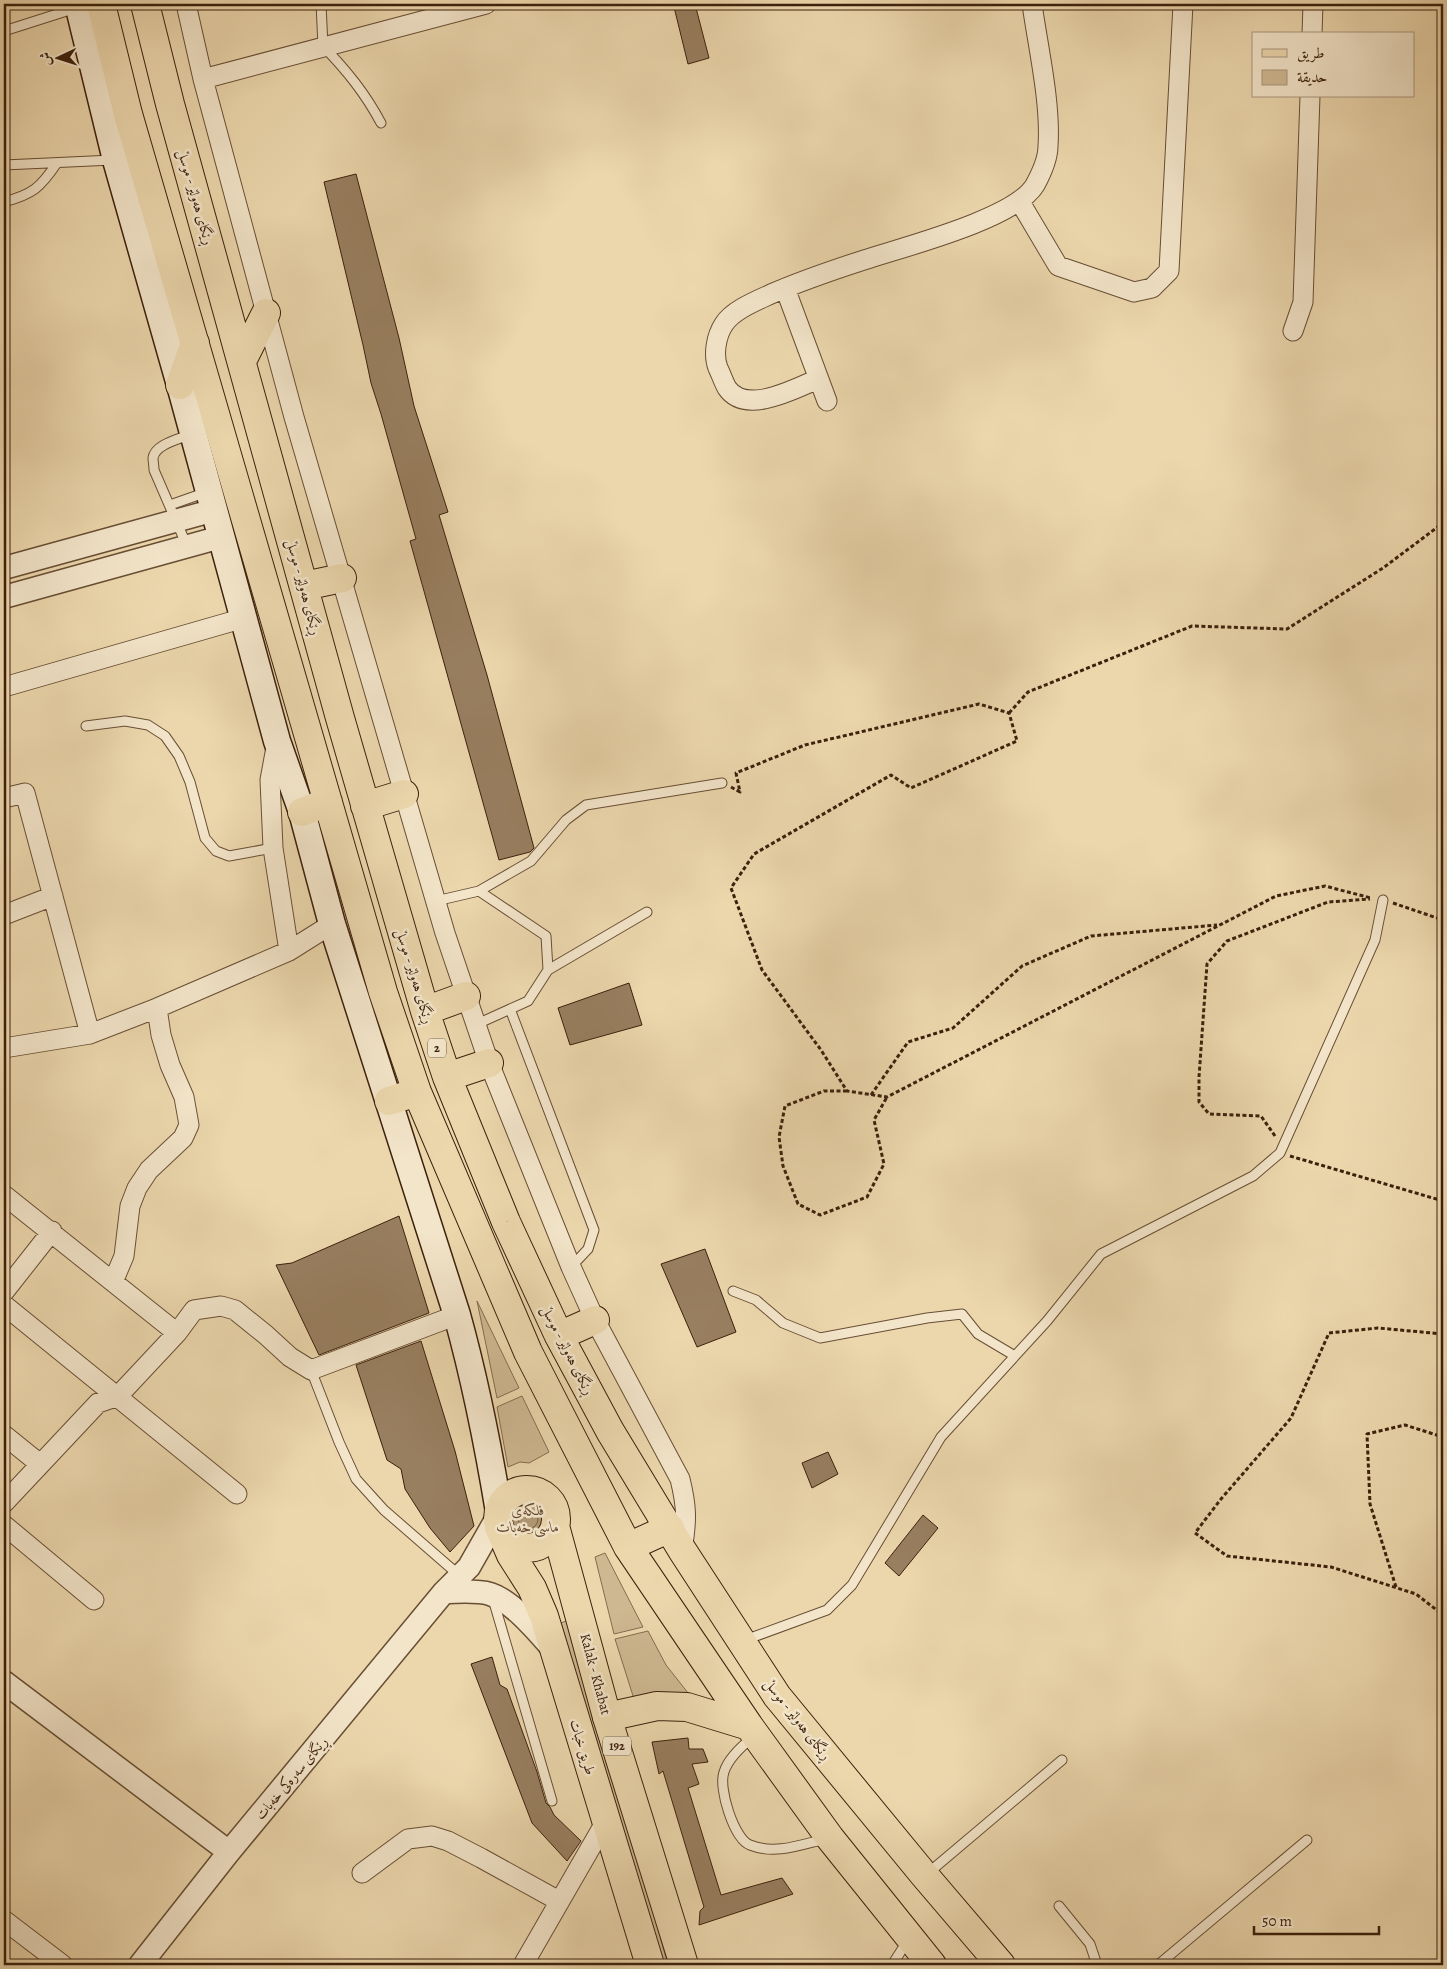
<svg xmlns="http://www.w3.org/2000/svg" width="1447" height="1969" font-family="Alegreya,Amiri,serif">
<style>
.green{fill:#ceb892;stroke:#856c4f}
.water{fill:#b09976;stroke:#82694c}
.lines{fill:none;stroke-linecap:round;stroke-linejoin:round}
.shore{stroke:#765c41;stroke-width:1}
.building{fill:#987f60;stroke:#3c200c}
.service-casing{stroke:#684e34;stroke-width:11}
.minor-casing{stroke:#684e34;stroke-width:21}
.tertiary-casing{stroke:#684e34;stroke-width:25}
.secondary-casing{stroke:#3c200c;stroke-width:29}
.primary-casing{stroke:#3c200c;stroke-width:30}
.trunk-casing{stroke:#3c200c;stroke-width:30}
.path{stroke:#3c200c;stroke-width:3;stroke-dasharray:4 2.5;stroke-linecap:butt}
.service{stroke:#f3e5ca;stroke-width:9}
.minor{stroke:#f3e5ca;stroke-width:19}
.tertiary{stroke:#f3e5ca;stroke-width:22}
.secondary{stroke:#f3e5ca;stroke-width:26}
.primary{stroke:#ecd7ad;stroke-width:28}
.trunk{stroke:#ecd7ad;stroke-width:28}
.labels{text-anchor:middle;stroke-width:5;stroke-linejoin:round;paint-order:stroke}
.shield{fill:#f3e5ca;stroke:#735b45;stroke-width:1}
.shield-label{font-size:12px;font-weight:bold;fill:#3c200c}
.street-label{font-size:14px;fill:#3c200c;stroke:#f3e5ca}
.water-label{font-size:15px;font-style:italic;fill:#654a31;stroke:#f3e5ca}
</style>
<rect width="100%" height="100%" fill="#ecd7ad"/>
<filter id="stains"><feTurbulence type="fractalNoise" baseFrequency=".004" numOctaves="4"/><feColorMatrix values="0 0 0 0 .2 0 0 0 0 .09 0 0 0 0 .02 0 0 0 .5 -.17"/></filter>
<radialGradient id="worn" r=".72"><stop offset=".6" stop-color="#630" stop-opacity="0"/><stop offset="1" stop-color="#630" stop-opacity=".3"/></radialGradient>
<path class="green" d="M477 1301 519 1388 497 1398Z
M522 1396 549 1452 529 1463 520 1462 508 1467 497 1407Z
M605 1553 643 1627 614 1634 595 1557Z
M571 1619 668 1965H659L561 1623Z
M648 1631 666 1665 692 1698 634 1699 615 1639Z"/>
<path class="water" d="M525 1497C574 1505 541 1555 516 1536 512 1533 509 1528 506 1524L507 1509Z"/>
<g class="lines">
<path class="shore" d="M518 1519a10 10 0 1 1 20 0a10 10 0 1 1-20 0Z"/>
</g>
<path class="building" d="M685 4H695L709 58 688 64 674 7Z
M356 174 399 338 414 406 448 512 439 515 487 675 534 848 530 852 499 860 410 541 416 539 381 414 371 383 363 345 324 182Z
M629 983 642 1025 570 1045 558 1008Z
M399 1216 429 1313 319 1355 276 1265 292 1263Z
M705 1249 736 1332 697 1347 661 1264Z
M421 1341 455 1451 474 1526 450 1552 430 1528 405 1489 401 1469 387 1460 356 1365Z
M828 1452 838 1474 812 1488 802 1463Z
M923 1515 938 1528 899 1576 885 1563Z
M492 1657 500 1685 507 1689 537 1772 546 1803 550 1807 554 1815 581 1841 567 1861 532 1823 471 1664Z
M688 1738 689 1749H703L708 1762 692 1764 699 1784 688 1788 721 1895 782 1878 793 1894 699 1925 700 1911 704 1907 663 1771 659 1774 652 1742Z"/>
<g class="lines">
<defs>
<path id="service" d="M321 4 323 46C347 71 365 93 381 123
M4 31 76 8
M4 165 113 160
M4 202C33 194 40 188 57 163
M170 505 207 492
M187 546 154 470C154 466 153 461 153 458 155 444 180 439 191 434
M86 726 125 721 148 725 165 736 179 756 190 782 205 838 216 851 229 856 273 848
M479 891 531 861 566 820 586 805 722 783
M436 901 479 891 546 936 548 970 528 1001 475 1025
M548 970 647 912
M510 1009 594 1230 588 1249 571 1267
M733 1291 756 1300 783 1323 820 1338 927 1318 962 1314 978 1334 1015 1356
M311 1370 339 1442 356 1479 384 1510 460 1576
M493 1599 552 1801
M745 1640 827 1610 852 1585 941 1437 1047 1321 1101 1254 1253 1176 1280 1153 1375 940 1383 900
M753 1737C743 1745 728 1759 724 1772 718 1788 734 1839 750 1845 775 1855 800 1845 825 1839
M927 1874 1062 1760
M1059 1906 1090 1944 1097 1965
M892 1965 908 1940
M1158 1965 1307 1840"/>
<path id="minor" d="M186 4 203 79 294 417 445 933 489 1063 571 1267 595 1320 680 1479C687 1507 687 1521 682 1550
M1312 34 1313 4
M203 79 486 4
M1020 202 1058 266 1134 292 1152 288 1169 271 1183 4
M785 288 827 401
M1293 331 1303 302 1310 96
M818 379C796 388 746 416 727 388 724 383 721 374 718 368 713 355 716 336 724 324 733 310 756 301 771 294 801 281 833 270 864 260 903 247 1015 219 1035 185 1041 174 1048 160 1048 146 1051 103 1038 47 1032 4
M4 687 244 618
M277 742 270 780 273 848 289 951
M4 798 25 793 90 1034
M4 915 53 896
M4 1048 90 1034 157 1008 289 951 332 924
M4 1195 177 1333
M113 1282 124 1256 130 1206 137 1188 149 1170 183 1138 189 1125 184 1097 170 1065 161 1035 157 1008
M4 1292 52 1231
M4 1305 237 1494
M4 1435 40 1464
M4 1503 98 1403 118 1396 177 1333 194 1310 221 1306 235 1310 266 1335 290 1357 311 1370 457 1315
M4 1525 94 1600
M362 1873 408 1839 432 1836 448 1841 481 1858 559 1901
M4 1920 63 1965
M523 1965 606 1821"/>
<path id="tertiary" d="M4 568 215 510
M4 597 221 537
M444 1592C459 1592 476 1590 490 1594 512 1601 537 1631 552 1648
M4 1682 229 1852
M140 1965 229 1852 444 1592 469 1567 498 1516"/>
<path id="secondary" d="M78 4 116 160 180 385 277 741 302 812 332 924 457 1315C475 1380 488 1445 499 1512"/>
<path id="primary" d="M498 1519a29 29 0 1 1 58 0a29 29 0 1 1-58 0Z
M555 1526 607 1717 684 1965
M502 1534 511 1555 532 1588 544 1616 650 1965"/>
<path id="trunk" d="M101 4 128 114 383 992 417 1092 528 1352 628 1547 749 1726 830 1838 932 1965
M145 4 170 104 340 718 425 1011 447 1077 506 1222 559 1336 610 1431 682 1550 777 1696 925 1876 1001 1965
M242 361 266 313
M180 385 195 343
M304 586 342 578
M365 806 404 794
M302 812 328 802
M425 1011 466 996
M447 1077 489 1063
M389 1101 417 1092
M559 1336 595 1320
M628 1547 670 1528
M607 1717 657 1706 687 1707 749 1726"/>
</defs>
<use href="#service" class="service-casing"/>
<use href="#minor" class="minor-casing"/>
<use href="#tertiary" class="tertiary-casing"/>
<use href="#secondary" class="secondary-casing"/>
<use href="#primary" class="primary-casing"/>
<use href="#trunk" class="trunk-casing"/>
<path class="path" d="M1009 713 1028 692 1192 626 1287 629 1383 568 1443 523
M731 787 740 792 736 773 805 745 979 704 1009 713 1017 741 911 788 891 775 754 854 731 888 762 970 821 1050 847 1091 887 1097 1276 896 1325 886 1371 898
M1393 903 1443 920
M847 1091H824L785 1106 779 1137 783 1166 798 1204 820 1215 867 1197 884 1164 874 1120 887 1097
M871 1095 908 1042 953 1028 1022 966 1091 936 1217 925
M1275 1136 1261 1116 1209 1114 1199 1102V1077L1207 964 1227 941 1328 902 1370 899
M1290 1156 1443 1201
M1443 1334 1378 1328 1329 1333 1291 1418 1221 1499 1195 1533 1227 1556 1331 1567 1416 1594 1443 1615
M1396 1587 1370 1504 1367 1434 1405 1425 1443 1437"/>
<use href="#service" class="service"/>
<use href="#minor" class="minor"/>
<use href="#tertiary" class="tertiary"/>
<use href="#secondary" class="secondary"/>
<use href="#primary" class="primary"/>
<use href="#trunk" class="trunk"/>
</g>
<g class="labels">
<g class="shield">
<rect x="428" y="1038.5" width="18" height="19" rx="4"/>
<rect x="603" y="1736.5" width="28" height="19" rx="4"/>
</g>
<g class="shield-label">
<text x="437" y="1052">2</text>
<text x="617" y="1750">192</text>
</g>
<g class="street-label">
<text transform="translate(196 197) rotate(74)" y="5">ڕێگای هەولێر - موسڵ</text>
<text transform="translate(304 587) rotate(75)" y="5">ڕێگای هەولێر - موسڵ</text>
<text transform="translate(415 976) rotate(73)" y="5">ڕێگای هەولێر - موسڵ</text>
<text transform="translate(568 1350) rotate(63)" y="5">ڕێگای هەولێر - موسڵ</text>
<text transform="translate(596 1674) rotate(75)" y="5">Kalak - Khabat</text>
<text transform="translate(798 1719) rotate(52)" y="5">ڕێگای هەولێر - موسڵ</text>
<text transform="translate(583 1747) rotate(73)" y="5">طريق خبات</text>
<text transform="translate(291 1778) rotate(-50)" y="5">ڕێگای سەرەکی خەبات</text>
</g>
<g class="water-label">
<text x="528" y="1515">فلکەی<tspan x="528" dy="17">ماسی خەبات</tspan></text>
</g>
</g>
<rect width="1447" height="1969" fill="none" stroke="#ecd7ad" stroke-width="20"/>
<rect x="5" y="5" width="1437" height="1959" fill="none" stroke="#3c200c" stroke-width="2.5"/>
<rect x="10" y="10" width="1427" height="1949" fill="none" stroke="#3c200c"/>
<rect x="1252" y="32" width="162" height="65" fill="#f3e5ca" stroke="#aa967e"/>
<rect x="1262" y="49" width="25" height="8" fill="#ecd7ad" stroke="#aa967e"/>
<text x="1297" y="58" font-size="15" fill="#3c200c">طريق</text>
<rect x="1262" y="70" width="25" height="15" fill="#ceb892" stroke="#aa967e"/>
<text x="1297" y="82" font-size="15" fill="#3c200c">حديقة</text>
<g transform="translate(58 58) rotate(266)" stroke="#f3e5ca" stroke-width="4" paint-order="stroke">
<path d="M0-4L9 19L0 12L-9 19Z" fill="#3c200c"/>
<text y="-8" font-size="14" font-weight="bold" text-anchor="middle" fill="#3c200c">ش</text>
</g>
<path d="M1254 1926v8h125v-8" fill="none" stroke="#3c200c" stroke-width="2.5"/>
<text x="1262" y="1926" font-size="15" fill="#3c200c" stroke="#f3e5ca" stroke-width="4" paint-order="stroke">50 m</text>
<rect width="100%" height="100%" filter="url(#stains)"/>
<rect width="100%" height="100%" fill="url(#worn)"/>
</svg>
